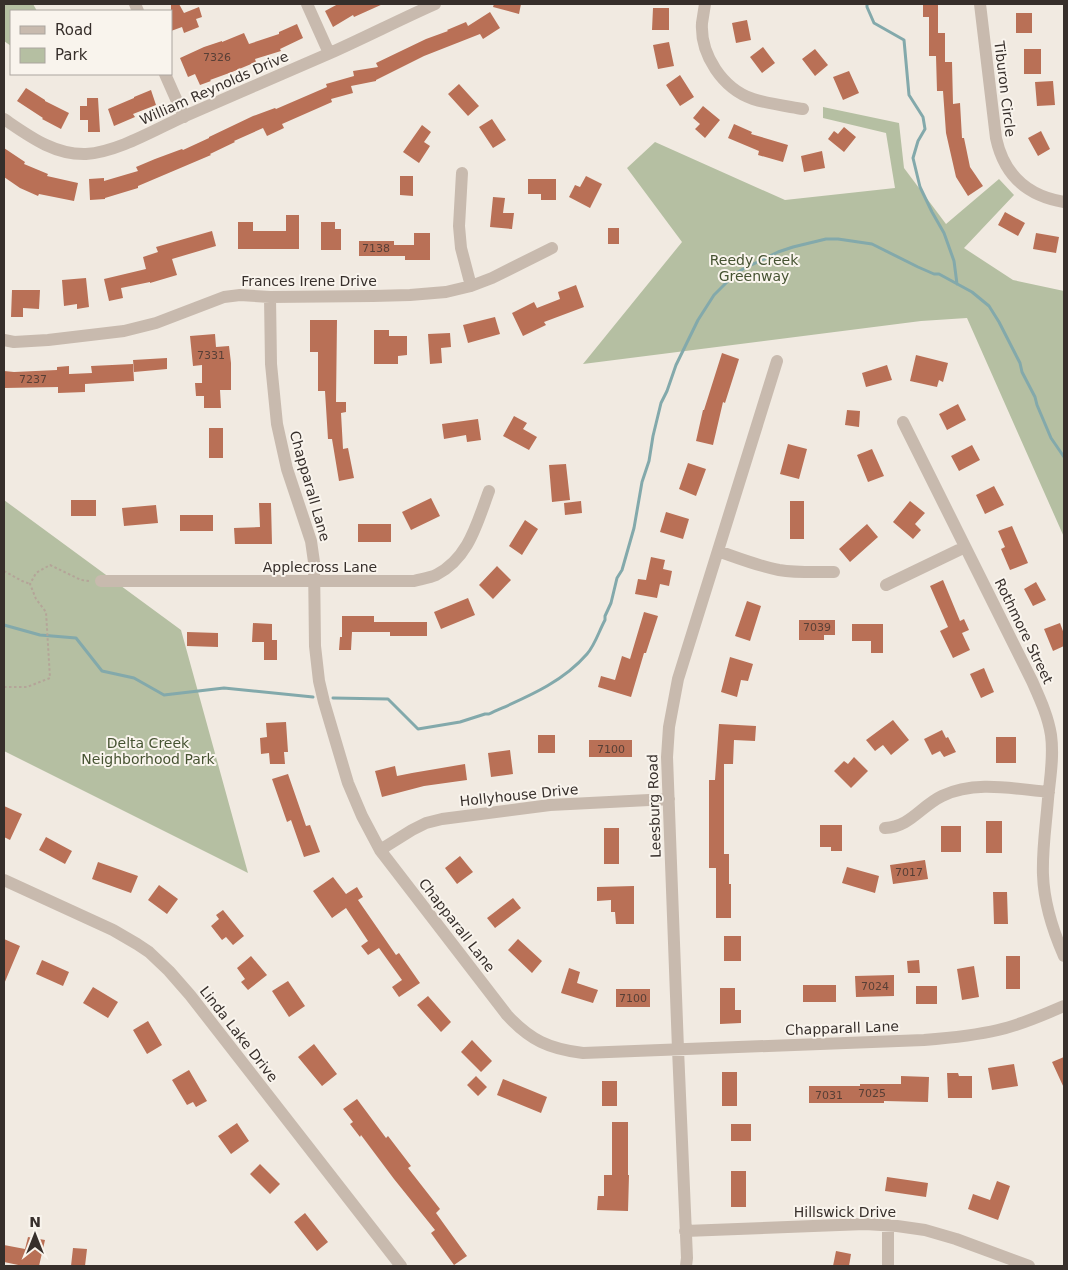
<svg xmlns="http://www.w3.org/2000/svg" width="1068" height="1270" font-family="'DejaVu Sans',sans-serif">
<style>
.green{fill:#b5bfa2}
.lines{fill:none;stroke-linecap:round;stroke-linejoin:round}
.stream{stroke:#83a9ab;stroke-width:3}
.building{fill:#b97056}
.path{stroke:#b4a498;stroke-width:2;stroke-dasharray:2.5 2.5;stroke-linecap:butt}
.minor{stroke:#c8baae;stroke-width:12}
.labels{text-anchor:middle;stroke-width:4;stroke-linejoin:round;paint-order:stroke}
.number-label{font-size:11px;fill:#583f36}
.street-label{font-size:14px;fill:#372f2b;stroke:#f9f4ed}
.park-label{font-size:14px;fill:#465332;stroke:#f9f4ed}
</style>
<rect width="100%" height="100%" fill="#f1eae1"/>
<path class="green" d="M4 4H33L37 11H11V46L4 41Z
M823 107 899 123 904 168 946 224 999 179 1014 195 964 248 1013 280 1064 291V537L967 318 921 321 583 364 682 242 627 168 655 142 785 200 895 188 886 133 823 118Z
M4 500 181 630 248 873 4 751Z"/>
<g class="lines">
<path class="stream" d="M867 4V7L874 23 904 40 909 95 923 117 925 129 918 141 913 158 920 187 932 212 944 233 954 261 957 284
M4 625 40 635 76 638 102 671 134 678 164 695 224 688 313 697
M333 698 388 699 418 729 460 722 485 714H489C524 698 561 684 587 654 595 645 599 631 605 620V616L611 603 617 578 622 570 634 528 642 482 649 461 653 436 661 403 667 391 676 365 698 320 714 295 735 274 743 269 778 252 793 247 826 239H838L872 244 918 267 934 274H939L972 292 989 306 999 322 1020 363 1022 372 1035 397 1037 405 1051 438 1064 457"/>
</g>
<path class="building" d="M171 4H179L184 13 199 7 202 17 196 19 199 27 184 33 182 27 171 31Z
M338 4H383L354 17 353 15 333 27 325 11Z
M494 4H521L519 14 493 7Z
M923 4H938V33H945V62H952L953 104 960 103 962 138H964L970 167 983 186 968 196 956 177 946 133 943 91H937L936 56H929V17H923Z
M653 8H669V30H652Z
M490 12 500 28 483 39 480 34 424 56 376 80V81L351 86 353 93 331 99 332 102 282 124 284 128 267 136 263 128 234 141 235 142 210 154 211 155 138 186V188L105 198V199L90 200 89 179 104 178V181L138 171 136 167 155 159 182 149 183 150 209 138V137L253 116 275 108 276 109 327 87 326 84 354 76 353 71 378 67 376 63 426 39 448 31 447 30 466 22 468 26Z
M1016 13H1032V33H1016Z
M747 20 751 40 736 43 732 23Z
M297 24 303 38 280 49 281 51 255 59 256 62 232 72 210 80 211 81 200 85 195 74 188 77 180 58 204 47 222 41V42L244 33 249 44 279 34V32Z
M669 42 674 66 658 69 653 45Z
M763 47 775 63 762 73 750 57Z
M815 49 828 65 815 76 802 59Z
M1024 49H1041V74H1024Z
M849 71 859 93 843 100 833 77Z
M680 75 694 97 680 106 666 85Z
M1053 81 1055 105 1037 106 1035 82Z
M459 84 479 106 468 116 448 94Z
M26 88 45 100V101L69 113 61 129 42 119 43 118 17 101Z
M151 90 156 105 133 114 135 117 114 126 108 109 134 98V97Z
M87 98H98L100 132H88V120H80V106H87Z
M703 106 720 120 705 138 695 129 700 124 693 118Z
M492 119 506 140 493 148 479 127Z
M734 124 752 132 751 134 788 145 783 162 758 155 759 151 728 138Z
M422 125 431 132 424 142 430 146 419 163 403 152Z
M844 127 856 137 844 152 828 139 834 131 838 134Z
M1041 131 1050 149 1038 156 1028 138Z
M4 148 25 162 24 164 48 174 47 176 78 183 74 201 39 194 38 196 20 188 4 177Z
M822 151 825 168 804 172 801 156Z
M400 176H413V196L400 195Z
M586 176 602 184 590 208 569 197 575 185 580 187Z
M528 179H556V200H541V194H528Z
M493 197 505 198 503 213H514L512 229 490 227Z
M1005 212 1025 223 1018 236 998 225Z
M286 215H299V249H238V222H253V231H286Z
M321 222H335V229H341V250H321Z
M608 228H619V244H608Z
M212 231 216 246 172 259 177 275 150 283V282L121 288 123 298 109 301 104 279 146 269 143 257 158 252 156 247Z
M414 233H430V260H405V256H359V241H394V245H414Z
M1036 233 1059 237 1056 253 1033 249Z
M86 278 89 307 77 309V304L64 306 62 280Z
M576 285 584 307 544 322 546 325 523 336 512 313 534 302 537 308 560 299 558 292Z
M12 290H40L39 309 23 308V317H11Z
M495 317 500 334 468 343 463 325Z
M310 320H337L336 402H346V412L341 413 343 449 348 448 354 478 339 481 332 439H328L325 391H318V352H310Z
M374 330H389V336H407V355L398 356V364H374Z
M450 333 451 347 441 348 442 363 430 364 428 334Z
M215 334 216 347 229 346 231 363V390H220L221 408H204V396H196L195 383H202V365L193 366 190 336Z
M722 353 739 359 725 403 723 402 713 445 696 441 703 410H704Z
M916 355 948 363 943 382 939 380 937 387 910 381Z
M167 358V369L134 372 133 360Z
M133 364 134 381 85 384V392L58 393V387L4 388V371L14 372 57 370V367L69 366V374L92 373 91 366Z
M887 365 892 380 866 387 862 373Z
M958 404 966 420 947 430 939 414Z
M847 410 860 411 859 427 845 425Z
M514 416 527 423 523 429 537 437 529 450 503 436Z
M478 419 481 440 467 442 466 435 444 439 442 424Z
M209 428H223V458H209Z
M788 444 807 449 799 479 780 474Z
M972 445 980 460 959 471 951 456Z
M872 449 884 476 868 482 857 455Z
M688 463 706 469 696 496 679 489Z
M566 464 570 500 552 502 549 465Z
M994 486 1004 505 985 514 976 495Z
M431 498 440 516 411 530 402 512Z
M71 500H96V516H71Z
M581 501 582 513 565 515 564 503Z
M790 501H804V539H790Z
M910 501 925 513 915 524 921 530 913 539 893 522Z
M259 503H271L272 544H235L234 528 260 527Z
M156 505 158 523 124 526 122 508Z
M666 512 689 519 683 539 660 532Z
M180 515H213V531H180Z
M525 520 538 529 522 555 509 546Z
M358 524H391V542H358Z
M867 524 878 537 850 562 839 549Z
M1012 526 1028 563 1010 570 1001 549 1005 547 998 531Z
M651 557 665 560 663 569 672 571 669 586 660 584 657 598 635 594 638 579 646 580Z
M497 566 511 580 493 599 479 585Z
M943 580 960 621 964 619 969 630 962 633 970 650 953 658 940 631 948 627 930 586Z
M1036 582 1046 600 1033 606 1024 589Z
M468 598 475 615 441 629 434 612Z
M747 601 761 606 750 641 735 636Z
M644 612 658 616 646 653H644L631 697 598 687 601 676 615 680 622 656 630 659Z
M342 616H374V622H427V636H390V632H352L351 650H339L340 637H342Z
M799 620H835V635H824V640H799Z
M253 623 272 624V640H277V660H264V642H252Z
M1060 623 1064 634V646L1053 651 1044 629Z
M852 624H883V653H871V641H852Z
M187 632 218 633V647L187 646Z
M730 657 753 664 748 681 741 680 737 697 721 692Z
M984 668 994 692 981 698 970 674Z
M893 720 909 740 891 755 883 745 875 751 866 740Z
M286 722 288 752H284L285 764H270L269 753 261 754 260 738 267 737 266 723Z
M719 724 756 726 755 741 734 740 733 764H724V854H729V884H731V918H716V868H709V780H715Z
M942 730 946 738 948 737 956 752 944 757 940 751 932 755 924 739Z
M538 735H555V753H538Z
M996 737H1016V763H996Z
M589 740H632V757H589Z
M510 750 513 774 491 777 488 753Z
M854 757 868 771 851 788 834 771 844 761 848 764Z
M465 764 467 780 424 786 382 797 375 771 395 766 397 776 412 773Z
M288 774 306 826 310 825 320 852 304 857 291 820 287 822 272 779Z
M4 806 22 814 10 840 4 837Z
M986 821H1002V853H986Z
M820 825H842V851H831V847H820Z
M941 826H961V852H941Z
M604 828H619V864H604Z
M46 837 72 851 65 864 39 850Z
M460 856 473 872 457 884 445 868Z
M925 860 928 879 893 884 890 865Z
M98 862 138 876 131 893 92 879Z
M847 867 879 876 875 893 842 883Z
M333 877 346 894 357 887 363 897 358 900 396 955 399 953 420 983 399 997 392 987 402 980 379 948 368 955 361 946 368 941 346 908 332 918 313 891Z
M159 885 178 899 167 914 148 900Z
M634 886V924H616L615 912H611V900L597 901V887Z
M993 892H1007L1008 924H994Z
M513 898 521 908 495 928 487 918Z
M223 910 244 936 233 945 226 937 222 940 211 926 219 919 216 915Z
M724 936H741V961H724Z
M4 939 20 946 4 984Z
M518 939 542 961 532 973 508 950Z
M251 956 267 975 248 990 241 982 245 979 237 968Z
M1006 956H1020V989H1006Z
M42 960 69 972 63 986 36 974Z
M919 960 920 973H908L907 961Z
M974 966 979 997 962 1000 957 969Z
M569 968 580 972 577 983 598 990 593 1003 561 993Z
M894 975V996L856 997 855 976Z
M288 981 305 1006 289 1017 272 991Z
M803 985H836V1002H803Z
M916 986H937V1004H916Z
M93 987 118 1002 108 1018 83 1003Z
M720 988H735V1010H741V1023L720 1024Z
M616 989H650V1007H616Z
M428 996 451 1022 441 1032 417 1005Z
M148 1021 162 1045 147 1054 133 1030Z
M472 1040 492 1061 481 1072 461 1052Z
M314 1044 337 1074 322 1086 298 1057Z
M1064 1057V1088L1052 1062Z
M1014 1064 1018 1086 992 1090 988 1068Z
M189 1070 207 1101 196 1107 193 1102 187 1105 172 1080Z
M722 1072H737V1106H722Z
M947 1073H958L959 1076H972V1098H948Z
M476 1076 487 1087 478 1096 467 1085Z
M901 1076 929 1077 928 1102 884 1101V1103H809V1086H860V1084H901Z
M503 1079 547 1097 541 1113 497 1095Z
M602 1081H617V1106H602Z
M357 1099 386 1138 388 1136 411 1166 408 1168 440 1209 436 1213 467 1256 454 1265 431 1233 435 1230 394 1179 361 1135 360 1137 350 1124 353 1122 343 1109Z
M612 1122H628V1175H629L628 1211 597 1210 598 1196H604V1175H612Z
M237 1123 249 1141 231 1154 218 1136Z
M731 1124H751V1141H731Z
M260 1164 280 1184 270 1194 250 1174Z
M731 1171H746V1207H731Z
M887 1177 928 1183 926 1197 885 1191Z
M997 1181 1010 1186 998 1220 968 1209 973 1194 990 1200Z
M305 1213 328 1242 317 1251 294 1222Z
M28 1237 45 1240 39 1266H23L4 1262V1245L25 1249Z
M73 1248 87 1249 85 1266H71Z
M836 1251 851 1254 849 1266H833Z"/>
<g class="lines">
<path class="path" d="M4 571 22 581 30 584
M4 687H27L50 678 46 612 36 599 30 584 36 573 50 565 81 580 89 581"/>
<path class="minor" d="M135 4 138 11
M307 4 329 53
M705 4C704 10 703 17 702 23 700 55 723 89 753 99 769 104 786 106 803 109
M980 4 996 138C1004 175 1027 196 1064 202
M165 74 184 117
M4 119C29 136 54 155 86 154 118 152 156 129 185 116 233 95 280 75 328 54 364 38 399 20 435 4
M462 173 459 226 461 248 471 286
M270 297 271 364 277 424 287 469 311 541 314 562 315 646 319 681 324 702 348 783 362 816 380 850 507 1015C530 1040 549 1049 583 1053L924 1040C949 1038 973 1036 998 1030 1021 1025 1043 1015 1064 1006
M4 340 14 342 48 340 124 331 156 323 224 297 240 295 270 297 373 296 410 295 446 292 471 286 492 278 552 248
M903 422 1032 681C1040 699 1048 716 1051 735 1054 757 1050 778 1048 799 1046 825 1042 850 1043 875 1044 903 1053 931 1064 956
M718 551C738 558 758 566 779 570 797 573 816 572 834 572
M101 581H414C421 579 429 578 436 575 469 558 477 523 489 491
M886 585 965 547
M885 828C910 827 921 806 942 796 975 780 1014 789 1049 792
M380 850 412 830 426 823 442 819 550 805 669 799
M4 880 113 930 137 944 149 952 169 971 190 995 401 1266
M888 1225V1266
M685 1231 865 1224 897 1226 925 1230 956 1239 1029 1266
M686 1266 687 1258 678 1049 667 757 669 727 678 679 777 361"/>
</g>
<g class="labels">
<g class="number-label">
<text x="217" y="61">7326</text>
<text x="376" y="252">7138</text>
<text x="211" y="359">7331</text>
<text x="33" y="383">7237</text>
<text x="817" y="631">7039</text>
<text x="611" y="753">7100</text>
<text x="909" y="876">7017</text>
<text x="875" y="990">7024</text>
<text x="633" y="1002">7100</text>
<text x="872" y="1097">7025</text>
<text x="829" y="1099">7031</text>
</g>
<g class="street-label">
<text transform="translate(214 88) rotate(-24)" y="5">William Reynolds Drive</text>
<text transform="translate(1005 89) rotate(83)" y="5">Tiburon Circle</text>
<text x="309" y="286">Frances Irene Drive</text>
<text transform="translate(310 486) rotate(74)" y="5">Chapparall Lane</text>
<text x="320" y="572">Applecross Lane</text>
<text transform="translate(1024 631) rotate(64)" y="5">Rothmore Street</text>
<text transform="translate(519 795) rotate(-6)" y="5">Hollyhouse Drive</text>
<text transform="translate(654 806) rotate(-92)" y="5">Leesburg Road</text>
<text transform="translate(457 925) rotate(52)" y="5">Chapparall Lane</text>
<text transform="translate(842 1028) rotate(-2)" y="5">Chapparall Lane</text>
<text transform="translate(239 1034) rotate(52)" y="5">Linda Lake Drive</text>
<text x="845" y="1217">Hillswick Drive</text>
</g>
<g class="park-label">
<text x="754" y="265">Reedy Creek<tspan x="754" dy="16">Greenway</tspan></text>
<text x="148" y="748">Delta Creek<tspan x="148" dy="16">Neighborhood Park</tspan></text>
</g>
</g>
<rect width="1068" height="1270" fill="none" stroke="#372f2b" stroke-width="10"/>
<rect x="10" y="10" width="162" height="65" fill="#f9f4ed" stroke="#aba59f"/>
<rect x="20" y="26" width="25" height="8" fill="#c8baae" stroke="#aba59f"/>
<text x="55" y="35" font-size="15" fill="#372f2b">Road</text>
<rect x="20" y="48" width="25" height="15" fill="#b5bfa2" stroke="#aba59f"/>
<text x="55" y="60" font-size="15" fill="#372f2b">Park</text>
<g transform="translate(35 1235)" stroke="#f9f4ed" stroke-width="4" paint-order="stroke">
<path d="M0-4L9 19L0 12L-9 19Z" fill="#372f2b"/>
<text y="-8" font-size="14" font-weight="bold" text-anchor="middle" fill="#372f2b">N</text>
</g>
</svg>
